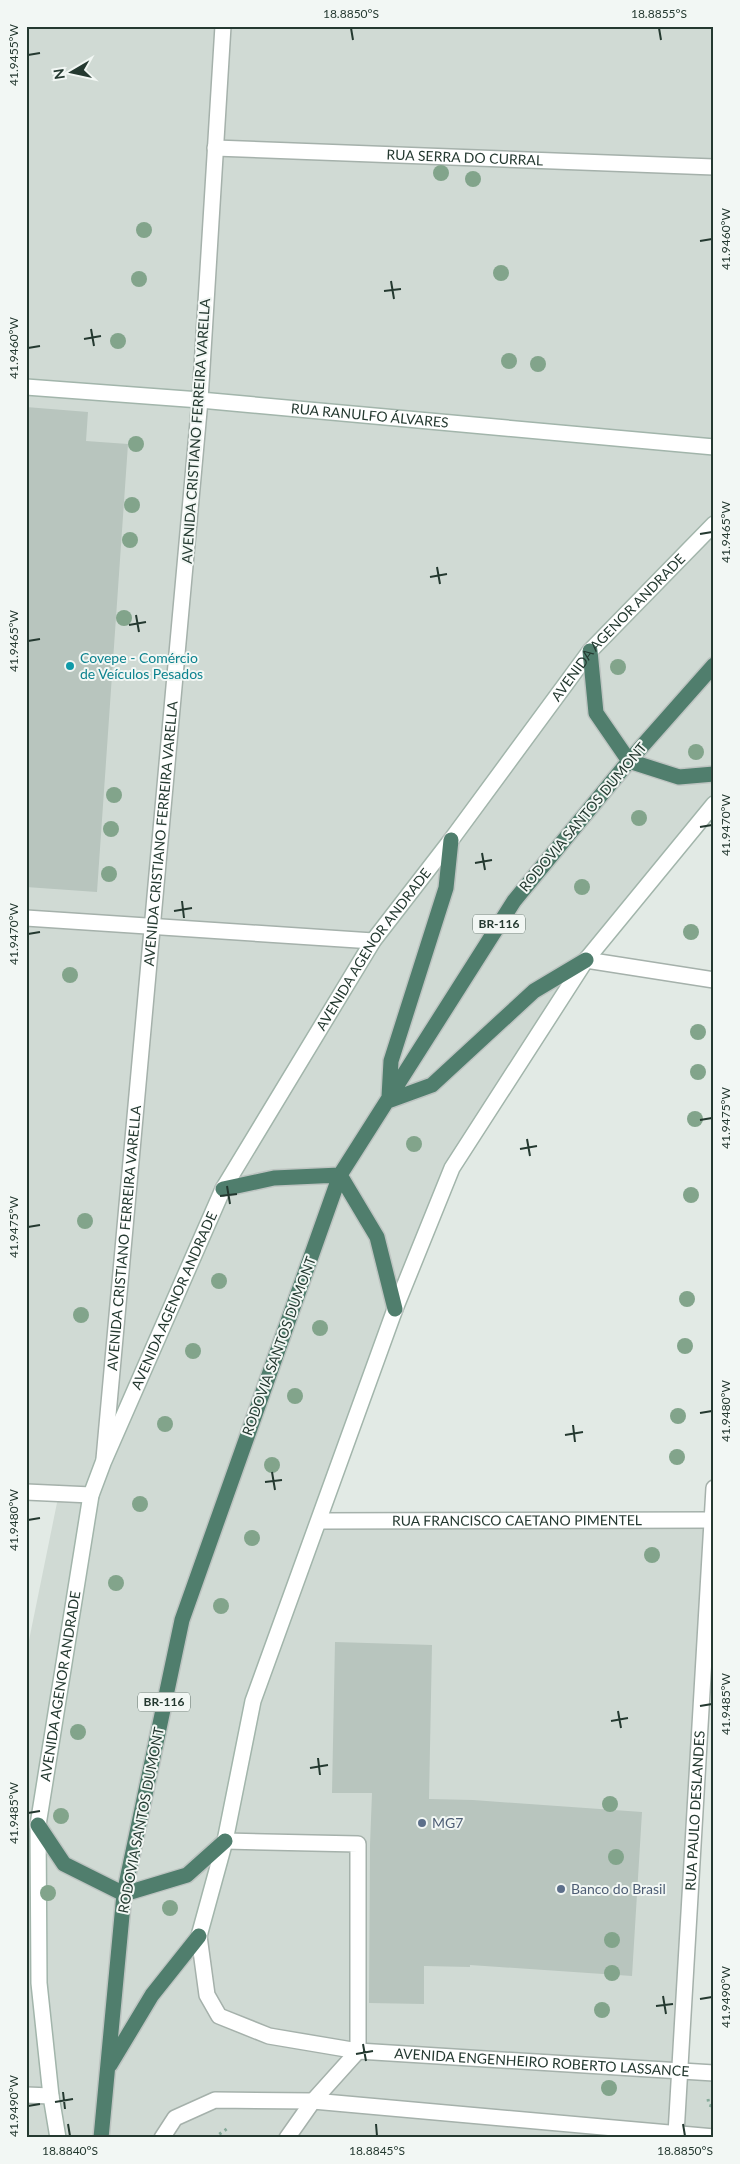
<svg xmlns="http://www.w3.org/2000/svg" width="740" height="2164" font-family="Lato,sans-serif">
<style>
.built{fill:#d0dad4}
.building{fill:#b8c5be}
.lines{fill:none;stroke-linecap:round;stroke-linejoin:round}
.service-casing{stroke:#a5b1ab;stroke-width:18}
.minor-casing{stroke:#a5b1ab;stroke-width:18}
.tertiary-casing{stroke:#a5b1ab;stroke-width:18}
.secondary-casing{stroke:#a2b5ab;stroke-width:18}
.trunk-casing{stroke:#bdc4c1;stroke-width:18}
.path{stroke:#86aa9a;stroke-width:3;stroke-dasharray:2.5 4;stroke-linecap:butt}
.service{stroke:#fff;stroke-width:15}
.minor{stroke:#fff;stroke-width:15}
.tertiary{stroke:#fff;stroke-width:15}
.secondary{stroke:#fff;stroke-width:15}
.trunk{stroke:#507e6d;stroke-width:15}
.tree{fill:#82a48b}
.ticks{fill:none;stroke:#243930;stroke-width:2}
.culture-dot{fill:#0f9aa8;stroke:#f2f7f4;stroke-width:2}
.service-dot{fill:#5c6f8a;stroke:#f2f7f4;stroke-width:2}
.labels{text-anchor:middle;stroke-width:4;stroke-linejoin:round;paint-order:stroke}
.shield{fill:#f2f7f4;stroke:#62726b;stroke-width:1}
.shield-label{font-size:12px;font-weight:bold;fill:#243930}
.street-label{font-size:14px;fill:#243930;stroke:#f2f7f4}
.culture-label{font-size:14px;fill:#0d838f;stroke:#f2f7f4;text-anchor:start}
.service-label{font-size:14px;fill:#4e5e75;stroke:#f2f7f4;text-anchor:start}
.neatline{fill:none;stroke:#243930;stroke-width:2}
.ticks-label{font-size:12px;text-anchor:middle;fill:#243930}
</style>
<rect width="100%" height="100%" fill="#e2eae5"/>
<path class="built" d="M26 26H714V807L586 960 451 1169 320 1521H712L681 2070 714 2073V2138H26V1655L59 1493 26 1491Z"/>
<path class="building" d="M26 407 88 412 86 441 128 444 97 892 26 887Z
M335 1642 432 1645 429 1799 473 1800 642 1812 632 1976 470 1965V1967L424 1966V2004L369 2003 370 1845 372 1793H332Z"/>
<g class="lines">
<defs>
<path id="service" d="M225 1841 358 1844V2051L313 2101 287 2138"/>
<g id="minor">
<path id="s1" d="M215 148 714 167"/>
<path d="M200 400 223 26"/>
<path d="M26 918 373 941"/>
<path d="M586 960 714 980"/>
<path id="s2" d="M319 1521 714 1520"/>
<path d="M26 2095 51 2096"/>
<path id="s3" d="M676 2134 714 1488"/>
</g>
<g id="tertiary">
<path id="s4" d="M104 1459 200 400"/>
<path d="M26 1492 91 1495"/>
<path id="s5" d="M199 1936 207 1995 219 2016 269 2036 358 2051 714 2073"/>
<path d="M162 2138 175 2118 215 2100 313 2101 714 2137"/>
</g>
<g id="secondary">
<path id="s6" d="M26 387 200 400 714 447"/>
<path d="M199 1936 225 1841 253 1701 395 1309 452 1168 586 960 714 804"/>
<path id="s7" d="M58 2138 51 2096 39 1983 38 1825 91 1495 103 1463 223 1189 373 941 451 840 590 651 714 524"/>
</g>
<path id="trunk" d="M590 651 596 713 629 761 679 777 714 774
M389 1097 391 1061 446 888 451 840
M388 1101 432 1085 534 991 586 960
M340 1175 377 1237 395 1309
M223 1189 274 1178 340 1175
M38 1825 64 1864 124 1894 187 1875 225 1841
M110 2065 152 1995 199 1936
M101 2138 124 1894 182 1620 340 1175 514 901 629 761 714 665"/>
</defs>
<use href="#service" class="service-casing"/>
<use href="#minor" class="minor-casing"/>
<use href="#tertiary" class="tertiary-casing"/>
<use href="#secondary" class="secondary-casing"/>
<use href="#trunk" class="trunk-casing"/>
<path class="path" d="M708 2099 709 2105 714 2107
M214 2138 228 2128"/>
<use href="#service" class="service"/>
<use href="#minor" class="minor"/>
<use href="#tertiary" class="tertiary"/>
<use href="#secondary" class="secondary"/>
<use href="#trunk" class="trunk"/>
</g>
<g class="tree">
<circle cx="441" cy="173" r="8"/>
<circle cx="473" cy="179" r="8"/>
<circle cx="144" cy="230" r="8"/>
<circle cx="501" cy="273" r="8"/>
<circle cx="139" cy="279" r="8"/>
<circle cx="118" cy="341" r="8"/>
<circle cx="509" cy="361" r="8"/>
<circle cx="538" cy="364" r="8"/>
<circle cx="136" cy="444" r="8"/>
<circle cx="132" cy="505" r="8"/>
<circle cx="130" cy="540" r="8"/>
<circle cx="124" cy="618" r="8"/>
<circle cx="618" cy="667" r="8"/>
<circle cx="696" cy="752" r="8"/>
<circle cx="114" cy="795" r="8"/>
<circle cx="639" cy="818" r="8"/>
<circle cx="111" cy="829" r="8"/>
<circle cx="109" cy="874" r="8"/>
<circle cx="582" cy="887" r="8"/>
<circle cx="691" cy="932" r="8"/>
<circle cx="70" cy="975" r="8"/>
<circle cx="698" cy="1032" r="8"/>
<circle cx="698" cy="1072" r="8"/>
<circle cx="695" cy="1119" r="8"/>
<circle cx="414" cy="1144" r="8"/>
<circle cx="691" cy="1195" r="8"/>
<circle cx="85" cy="1221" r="8"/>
<circle cx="219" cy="1281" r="8"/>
<circle cx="687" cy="1299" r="8"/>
<circle cx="81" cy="1315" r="8"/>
<circle cx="320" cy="1328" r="8"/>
<circle cx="685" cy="1346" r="8"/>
<circle cx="193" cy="1351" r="8"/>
<circle cx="295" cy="1396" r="8"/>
<circle cx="678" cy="1416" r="8"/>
<circle cx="165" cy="1424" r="8"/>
<circle cx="677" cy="1457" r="8"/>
<circle cx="272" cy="1465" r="8"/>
<circle cx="140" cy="1504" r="8"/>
<circle cx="252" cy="1538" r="8"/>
<circle cx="652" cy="1555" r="8"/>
<circle cx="116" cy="1583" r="8"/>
<circle cx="221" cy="1606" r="8"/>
<circle cx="78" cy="1732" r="8"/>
<circle cx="610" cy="1804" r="8"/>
<circle cx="61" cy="1816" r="8"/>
<circle cx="616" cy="1857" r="8"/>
<circle cx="48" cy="1893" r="8"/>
<circle cx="170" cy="1908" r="8"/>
<circle cx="612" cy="1940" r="8"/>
<circle cx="612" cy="1973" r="8"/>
<circle cx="602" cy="2010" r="8"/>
<circle cx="609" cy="2088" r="8"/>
</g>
<path class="ticks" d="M351 28 353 40M659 28 661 40M28 55 40 53M700 241 712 239M391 281 394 299M384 291 401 289M91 329 94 346M84 339 101 336M28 348 40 346M700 534 712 532M437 567 440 584M430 577 447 574M136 615 139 632M129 625 146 622M28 641 40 639M700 827 712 825M482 853 485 870M475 863 492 860M182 901 184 918M174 911 192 908M28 934 40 932M700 1120 712 1118M527 1139 530 1156M520 1149 537 1146M227 1186 230 1204M220 1196 237 1194M28 1227 40 1225M700 1413 712 1411M573 1425 575 1442M565 1435 583 1432M272 1472 275 1490M265 1482 282 1480M28 1520 40 1518M700 1706 712 1704M618 1711 621 1728M611 1721 628 1718M318 1758 320 1775M310 1768 328 1765M28 1813 40 1811M663 1996 666 2014M700 1999 712 1997M656 2006 673 2004M363 2044 366 2061M356 2054 373 2051M63 2092 65 2109M55 2102 73 2099M28 2106 40 2104M68 2124 70 2136M376 2124 377 2136M683 2124 685 2136"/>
<circle class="culture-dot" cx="70" cy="666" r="5"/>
<g class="service-dot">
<circle cx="422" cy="1823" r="5"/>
<circle cx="561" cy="1889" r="5"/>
</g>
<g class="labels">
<g class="shield">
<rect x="473" y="914.5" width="52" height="19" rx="4"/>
<rect x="138" y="1692.5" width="52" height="19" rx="4"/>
</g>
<g class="shield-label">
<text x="499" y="928">BR-116</text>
<text x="164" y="1706">BR-116</text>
</g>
<g class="street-label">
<text dy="5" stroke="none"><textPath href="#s1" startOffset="250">RUA SERRA DO CURRAL</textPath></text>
<text dy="5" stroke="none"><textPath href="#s6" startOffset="345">RUA RANULFO ÁLVARES</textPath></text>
<text transform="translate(196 431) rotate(-86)" y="5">AVENIDA CRISTIANO FERREIRA VARELLA</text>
<text dy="5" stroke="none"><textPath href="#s7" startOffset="1670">AVENIDA AGENOR ANDRADE</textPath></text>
<text transform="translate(583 817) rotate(-50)" y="5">RODOVIA SANTOS DUMONT</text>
<text dy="5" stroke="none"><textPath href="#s4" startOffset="628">AVENIDA CRISTIANO FERREIRA VARELLA</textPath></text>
<text dy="5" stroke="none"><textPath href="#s7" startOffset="1265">AVENIDA AGENOR ANDRADE</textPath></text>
<text dy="5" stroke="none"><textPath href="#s4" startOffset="222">AVENIDA CRISTIANO FERREIRA VARELLA</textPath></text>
<text dy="5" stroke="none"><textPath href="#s7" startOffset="860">AVENIDA AGENOR ANDRADE</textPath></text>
<text transform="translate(279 1346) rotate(-70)" y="5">RODOVIA SANTOS DUMONT</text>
<text dy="5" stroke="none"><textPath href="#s2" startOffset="198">RUA FRANCISCO CAETANO PIMENTEL</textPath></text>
<text dy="5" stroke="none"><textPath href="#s7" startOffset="455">AVENIDA AGENOR ANDRADE</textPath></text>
<text dy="5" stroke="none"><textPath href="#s3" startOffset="324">RUA PAULO DESLANDES</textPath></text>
<text transform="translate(141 1820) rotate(-79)" y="5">RODOVIA SANTOS DUMONT</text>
<text dy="5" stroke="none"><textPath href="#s5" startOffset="412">AVENIDA ENGENHEIRO ROBERTO LASSANCE</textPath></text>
</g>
<g class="culture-label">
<text x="80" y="663">Covepe - Comércio<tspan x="80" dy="16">de Veículos Pesados</tspan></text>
</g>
<g class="service-label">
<text x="432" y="1828">MG7</text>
<text x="571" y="1894">Banco do Brasil</text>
</g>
</g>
<rect width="740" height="2164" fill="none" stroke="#f2f7f4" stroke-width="55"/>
<g transform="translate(72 72) rotate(261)" stroke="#f2f7f4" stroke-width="4" paint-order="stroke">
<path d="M0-4L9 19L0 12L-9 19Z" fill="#243930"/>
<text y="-8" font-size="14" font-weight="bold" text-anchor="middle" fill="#243930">N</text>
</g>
<rect x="28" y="28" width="684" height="2108" class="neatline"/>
<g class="ticks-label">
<text x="351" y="18">18.8850°S</text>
<text x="659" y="18">18.8855°S</text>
<text transform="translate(14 55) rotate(-90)" y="4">41.9455°W</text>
<text transform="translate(726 239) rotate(-90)" y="4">41.9460°W</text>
<text transform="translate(14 348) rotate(-90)" y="4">41.9460°W</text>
<text transform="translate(726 532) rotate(-90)" y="4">41.9465°W</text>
<text transform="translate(14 641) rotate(-90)" y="4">41.9465°W</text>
<text transform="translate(726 825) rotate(-90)" y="4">41.9470°W</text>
<text transform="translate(14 934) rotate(-90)" y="4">41.9470°W</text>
<text transform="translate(726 1118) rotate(-90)" y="4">41.9475°W</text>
<text transform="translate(14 1227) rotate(-90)" y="4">41.9475°W</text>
<text transform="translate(726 1411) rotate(-90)" y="4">41.9480°W</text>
<text transform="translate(14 1520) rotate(-90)" y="4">41.9480°W</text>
<text transform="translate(726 1704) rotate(-90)" y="4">41.9485°W</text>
<text transform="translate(14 1813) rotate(-90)" y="4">41.9485°W</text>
<text transform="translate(726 1997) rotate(-90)" y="4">41.9490°W</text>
<text transform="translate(14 2106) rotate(-90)" y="4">41.9490°W</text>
<text x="70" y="2155">18.8840°S</text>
<text x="377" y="2155">18.8845°S</text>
<text x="685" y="2155">18.8850°S</text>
</g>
</svg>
